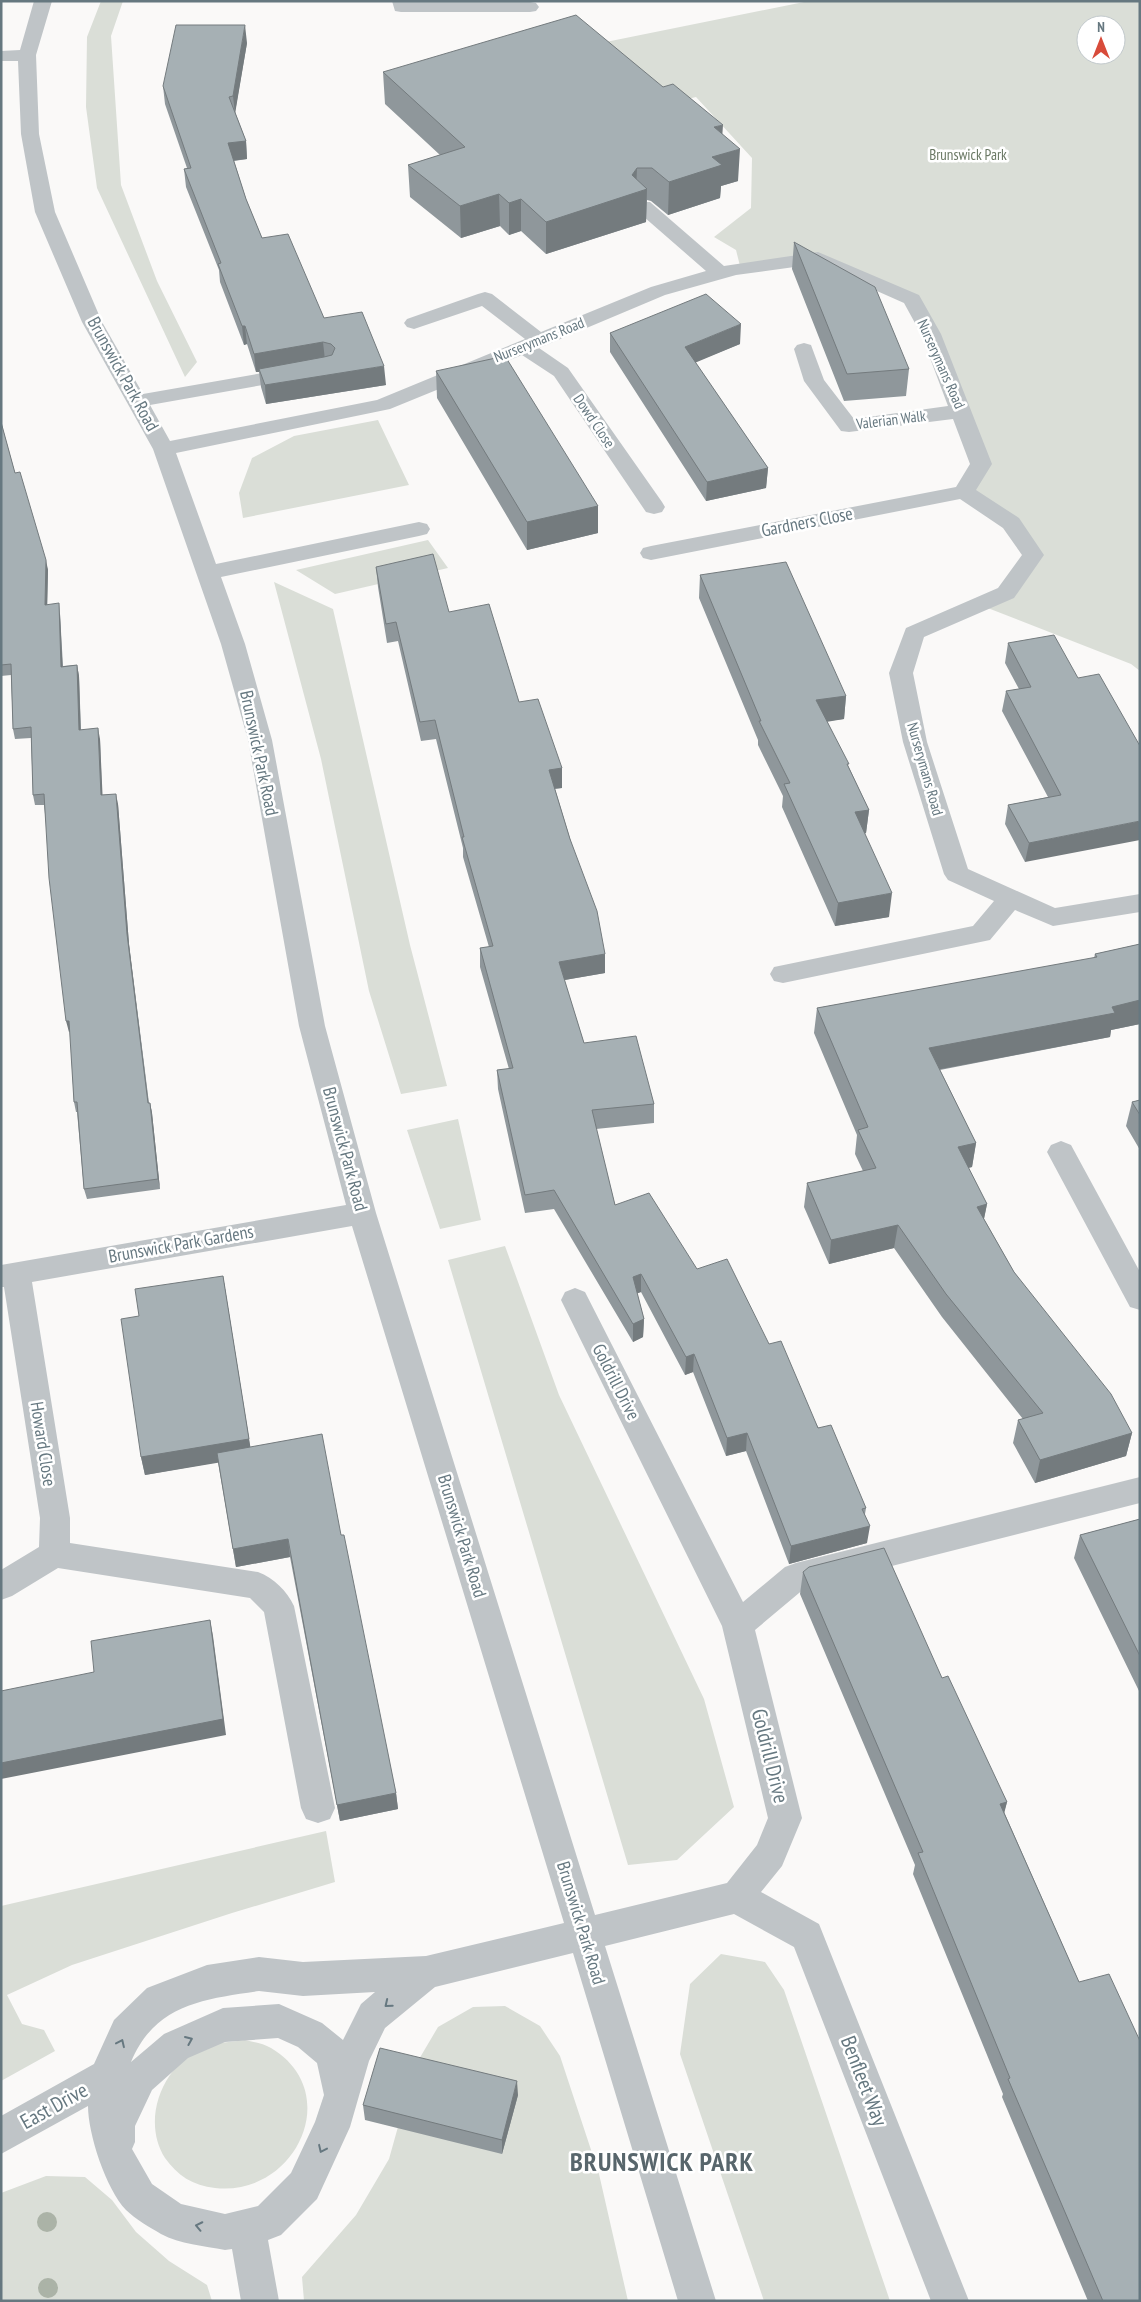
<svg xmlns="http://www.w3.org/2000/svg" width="1141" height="2302" font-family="'PT Sans Narrow',sans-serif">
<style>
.green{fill:#daded7;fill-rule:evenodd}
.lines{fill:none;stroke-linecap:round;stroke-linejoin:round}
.minor{fill:#bfc4c7;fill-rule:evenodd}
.tree{fill:#abb3a7}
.wall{fill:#8f979b}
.shaded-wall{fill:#747b7e}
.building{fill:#a6b0b4;stroke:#747b7e}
.oneway{stroke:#667880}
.labels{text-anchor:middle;stroke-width:5;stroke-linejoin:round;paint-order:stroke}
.far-park-label{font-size:15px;fill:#6b7965;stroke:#fff}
.far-street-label{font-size:15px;fill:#667880;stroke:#fff}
.street-label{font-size:18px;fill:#667880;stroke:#fff}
.near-street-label{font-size:21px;fill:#667880;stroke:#fff}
.near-district-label{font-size:26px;font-weight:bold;letter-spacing:1px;fill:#58666c;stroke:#fff}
</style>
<rect width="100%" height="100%" fill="#faf9f8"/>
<path class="green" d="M101 1H123L111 36 121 185 157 281 197 362 185 377 97 188 86 107 87 37Z
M809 1H1140V671L1131 664 980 605 1010 592 1034 553 967 491 980 463 909 297 833 262 741 270 736 250 714 237 751 208 752 158 696 97 667 104 591 45ZM1086 25H1116V55H1086Z
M378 420 409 485 243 518 239 493 252 458 294 436Z
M428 540 448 568 335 594 296 570Z
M274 582 333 609 410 945 447 1086 401 1094 369 991 321 759Z
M458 1119 481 1220 440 1229 407 1130Z
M505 1246 559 1395 704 1699 734 1807 677 1860 628 1865 448 1260Z
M326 1831 335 1882 232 1913 72 1965 7 1995 22 2024 44 2030 55 2051 1 2081V1906Z
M721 1954 765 1962 784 1990 890 2301H764L680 2054 690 1984Z
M505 2006 540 2026 560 2056 599 2174 628 2301H304L302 2277 356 2215 389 2159 415 2066 438 2027 473 2007Z
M245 2040C253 2042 263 2043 271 2048 345 2092 296 2197 215 2188 193 2186 177 2175 165 2158 140 2119 164 2060 208 2046 219 2042 233 2042 245 2040Z
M46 2176 85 2177 112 2200 136 2232 169 2261 207 2285 212 2301H1V2193Z"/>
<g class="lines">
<path class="minor" d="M34 1H52L36 55 39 134 55 212 102 322 143 394 297 367 304 369 307 373 304 377 297 379 150 405 170 441 377 400 525 339 482 306 414 329 407 327 404 323 407 319 478 294 485 292 492 294 541 332 651 287 706 271 636 210 633 206 636 202H650L724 266 818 252 919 295 941 334 992 464 976 490 1019 518 1044 555 1014 598 924 637 913 673 927 742 968 869 1055 908 1140 894V912L1053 926 1015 910 990 940 783 983 774 981 770 974 774 967 973 926 994 901 948 880 944 874 903 742 889 673 906 628 998 588 1022 555 1003 528 960 499 651 560 643 558 640 553 643 548 651 546 956 487 970 464 953 419 849 432 841 431 804 381 794 349 797 345 804 343 811 345 824 380 854 419 948 406 921 334 904 303 816 264 736 275 665 295 539 348 568 368 662 502 665 507 662 512 654 514 646 512 554 376 522 355 390 409 176 453 216 564 419 522 427 524 430 529 427 534 419 536 221 577 245 644 272 740 325 1026 376 1213 595 1915 727 1883 757 1845 768 1818 722 1626 561 1300 565 1292 575 1288 585 1292 743 1602 785 1567 796 1563 1140 1477V1503L805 1588 755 1630 802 1818 782 1866 761 1892 819 1924 969 2301H931L794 1947 734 1914 605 1946 716 2301H678L573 1953 435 1987 385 2028 369 2061 350 2127 317 2199 281 2235 268 2240 279 2301H241L232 2249 225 2250C204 2246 180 2244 161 2234 151 2228 135 2219 126 2210 106 2189 88 2134 88 2106L1 2154V2116L94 2064 114 2020 147 1988 207 1965 259 1957 303 1962 426 1956 564 1923 352 1226 32 1282 70 1518V1543L258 1572C274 1578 287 1591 294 1606L335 1808 330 1819 318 1823 306 1819 301 1808 264 1612 250 1598 58 1568 12 1596 1 1600V1570L39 1547 40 1518 4 1287H1V1265L346 1205 299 1026 248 740 221 644 153 449 82 322 35 212 21 134 18 61H1V51L20 50ZM259 1991 303 1996 375 1992 361 2004 343 2040 322 2023 279 2004 223 2008 164 2034 131 2062C155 2004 204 1999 259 1991ZM278 2038 298 2047 317 2063 324 2095 315 2122 291 2173 258 2206 225 2214 181 2204 152 2184 132 2149 135 2142V2126L152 2090 188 2058 225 2042Z
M392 1 530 2 536 3 539 7 536 11 530 12H401L395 11Z
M1061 1141 1071 1145 1140 1272V1310L1130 1307 1047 1152 1051 1145Z"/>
</g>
<g class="tree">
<circle cx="47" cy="2222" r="10"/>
<circle cx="48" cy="2288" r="10"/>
</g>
<path class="wall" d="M247 43 235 112 246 141 247 159 234 161 246 199 262 238 324 318 386 385 266 404 261 387 259 372H256L247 344 244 345 220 282 219 270 186 187 184 169 187 168 165 104 163 86Z
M383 72 663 87 738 181 721 186 720 198 668 215 651 201 647 200 646 222 546 254 521 231 509 235 500 226 461 238 410 197 408 165 440 155 385 104Z
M794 242 909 369 906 396 844 401 792 269Z
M610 333 740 344 695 362 768 468 766 488 706 501 610 352Z
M436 371 598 506V533L527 550 437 398Z
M1 422 15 473 48 570 47 605 60 614 63 666 77 665 79 676 81 730 100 739 102 795 118 804 129 944 149 1103H150L152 1113 160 1189 87 1199 84 1189 77 1112H76L74 1102 70 1031 69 1032 44 805H35L33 795 31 738 15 739 13 729 11 675 1 676Z
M376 567 449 612 519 702 562 768V788L555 789 605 954V973L564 980 584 1043 654 1104V1123L596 1129 615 1205 697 1269 769 1344 866 1508 865 1514 867 1543 789 1564 746 1451 726 1456 693 1372 685 1375 641 1292 637 1293 644 1319 643 1337 633 1342 554 1209 525 1213 498 1089 497 1070 509 1069 480 967V948L489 947 463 857V848L436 739 421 741 398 641 387 643 378 587Z
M700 575 846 696 844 719 827 721 869 810 866 833 864 834 889 917 835 926 782 807 783 796 758 745V740L699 598Z
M1008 643 1078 678 1140 746 1025 862 1005 824 1008 805 1048 797 1002 711 1006 691 1019 689 1005 663Z
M1140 944V1024L1111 1030 1110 1037 940 1070 976 1143 972 1167 968 1168 987 1204 984 1219 1014 1272 1132 1433 1126 1456 1035 1483 1013 1443 1018 1420 1023 1419 942 1317 894 1248 829 1264 804 1207 807 1183 863 1171 855 1154 857 1135 814 1033 817 1008 1094 958 1095 954Z
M1140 1100V1150L1126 1126 1132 1102Z
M223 1276 250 1447 341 1535 396 1793 398 1809 340 1821 290 1557 236 1567 218 1462 145 1475 141 1457 139 1316Z
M1140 1519V1693L1074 1558 1080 1535Z
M803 1572 942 1678 1007 1802 1004 1812 1079 1982 1140 2301H1088L1002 2097 1003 2094 913 1874 915 1865 800 1594Z
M518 2095 502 2154 365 2120 363 2105Z"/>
<path class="shaded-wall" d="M245 25 247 43 235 114 233 96Z
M723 125 721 154 740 149 738 181 721 186 720 198 668 215 669 182 714 127Z
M246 141 247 159 230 161 228 143Z
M637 168 636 193 647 189 646 222 546 254V222L632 175Z
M499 194 500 226 461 238 460 206Z
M521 199V231L509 235V203Z
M741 324 740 344 685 367V347Z
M242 326H245L247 344 244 345Z
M323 342 325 360 259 369V372H256L254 354Z
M384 366 386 385 266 404 265 385Z
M768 468 766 488 706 501 707 482Z
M598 506V533L527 550V522Z
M46 560 48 570 47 615 45 605Z
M59 603 60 614 63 677 61 667Z
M77 665 79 676 81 741 79 730Z
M846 696 844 719 814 724 816 700Z
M98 728 100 739 103 805 101 795Z
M562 768V788L549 789V770Z
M116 794 118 804 129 944 150 1114 127 934Z
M869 810 866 833 852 836 855 812Z
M1140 821V840L1025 862 1029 843Z
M892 893 889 917 835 926 838 903Z
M605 954V973L559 981V962Z
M1140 1000V1024L1111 1030 1110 1037 925 1072 929 1048Z
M66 1021H69L71 1031 69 1032Z
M150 1103 152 1113 160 1189 158 1179Z
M976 1143 972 1167 954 1171 958 1147Z
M987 1204 982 1228 977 1207Z
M898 1225 894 1248 829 1264 831 1240Z
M641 1274V1292L633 1295V1277Z
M223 1276 252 1457 145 1475 141 1457Z
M644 1319 643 1337 633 1342V1324Z
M694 1354 693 1372 685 1375 686 1357Z
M747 1433 746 1451 726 1456 727 1438Z
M1132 1433 1126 1456 1035 1483 1040 1460Z
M870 1526 867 1543 789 1564 791 1546Z
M288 1539 290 1557 236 1567 233 1549Z
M210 1620 213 1636 226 1735 1 1779V1763Z
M396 1793 398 1809 340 1821 337 1805Z
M1007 1802 1002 1822 1000 1804Z
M517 2081 518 2095 502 2154V2140Z"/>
<path class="building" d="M576 15 663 87 673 84 723 125 714 127 740 149 712 157 722 165 669 182 652 168H637L632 175 647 189 546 222 521 199 509 203 499 194 460 206 408 165 465 147 383 72Z
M176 25H245L233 96 229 97 246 141 228 143 246 199 262 238 288 234 324 318 362 312 384 366 265 385 259 369 324 357 332 355 335 348 331 344 323 342 254 354 245 326H242L218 264 221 263 184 169 191 168 163 86Z
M794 242 875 287 909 369 847 374Z
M706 294 741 324 685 347 768 468 707 482 610 333Z
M505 356 598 506 527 522 436 371Z
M1 422 15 473 20 472 46 560 45 605 59 603 61 667 77 665 79 730 98 728 101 795 116 794 127 934 148 1103H150L158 1179 84 1189 77 1102H74L69 1021H66L49 878 44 794 33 795 31 727 13 729 11 664 1 665Z
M433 554 449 612 489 604 519 702 538 699 562 768 549 770 570 839 597 911 605 954 559 962 584 1043 636 1036 654 1104 592 1110 615 1205 649 1193 697 1269 727 1259 769 1344 781 1341 818 1428 831 1425 866 1508 862 1509 870 1526 791 1546 747 1433 727 1438 694 1354 686 1357 641 1274 633 1277 644 1319 633 1324 554 1190 525 1195 497 1070 513 1068 480 948 493 946 462 837H464L435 720 420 722 396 622 386 624 376 567Z
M786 562 846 696 816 700 849 764H847L869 810 855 812 892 893 838 903 784 784 790 783 759 721H761L700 575Z
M1054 635 1078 678 1099 674 1140 746V821L1029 843 1008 805 1061 795 1006 691 1031 687 1008 643Z
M1140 944V1000L1112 1007 1115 1013 929 1048 976 1143 958 1147 987 1204 977 1207 1014 1272 1111 1394 1132 1433 1040 1460 1018 1420 1043 1413 946 1294 898 1225 831 1240 807 1183 876 1168 858 1130 868 1127 817 1008 1097 957 1095 954Z
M1140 1100V1115L1132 1102Z
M223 1276 249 1439 141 1457 121 1319 139 1316 135 1289Z
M322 1434 341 1535H344L396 1793 337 1805 288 1539 233 1549 217 1453Z
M1140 1519V1656L1080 1535Z
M884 1548 942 1678 948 1676 1007 1802 1000 1804 1079 1982 1109 1974 1140 2041V2301H1103L1008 2079 1010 2078 918 1853 923 1852 803 1572 809 1567Z
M210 1620 223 1719 1 1763V1691L94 1672 91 1641Z
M380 2048 517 2081 502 2140 363 2105Z"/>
<defs><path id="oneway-chevron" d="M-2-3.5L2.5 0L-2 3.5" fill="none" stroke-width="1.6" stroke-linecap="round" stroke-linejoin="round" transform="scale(1.25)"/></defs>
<g class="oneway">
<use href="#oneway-chevron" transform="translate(388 2004) rotate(141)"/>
<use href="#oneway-chevron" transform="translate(189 2040) rotate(-23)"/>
<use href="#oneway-chevron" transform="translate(121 2043) rotate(-65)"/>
<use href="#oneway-chevron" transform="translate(322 2149) rotate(115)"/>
<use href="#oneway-chevron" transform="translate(199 2226) rotate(-168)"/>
</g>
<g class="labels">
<g class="far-park-label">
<text x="968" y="160">Brunswick Park</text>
</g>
<g class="far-street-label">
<text transform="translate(539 340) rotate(-22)" y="5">Nurserymans Road</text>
<text transform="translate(941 364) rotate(66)" y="5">Nurserymans Road</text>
<text transform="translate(891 420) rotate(-7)" y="5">Valerian Walk</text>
<text transform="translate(594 421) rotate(56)" y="5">Dowd Close</text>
<text transform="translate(925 769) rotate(74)" y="5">Nurserymans Road</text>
</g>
<g class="street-label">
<text transform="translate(123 374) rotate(61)" y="6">Brunswick Park Road</text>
<text transform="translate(807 522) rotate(-11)" y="6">Gardners Close</text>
<text transform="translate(259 753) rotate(78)" y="6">Brunswick Park Road</text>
<text transform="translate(345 1149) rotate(75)" y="6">Brunswick Park Road</text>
<text transform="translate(181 1244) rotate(-10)" y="6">Brunswick Park Gardens</text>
<text transform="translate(616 1382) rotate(63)" y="6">Goldrill Drive</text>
<text transform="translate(43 1444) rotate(81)" y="6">Howard Close</text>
<text transform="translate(462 1536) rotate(73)" y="6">Brunswick Park Road</text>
<text transform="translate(581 1923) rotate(73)" y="6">Brunswick Park Road</text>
</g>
<g class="near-street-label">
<text transform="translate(770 1756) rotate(76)" y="7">Goldrill Drive</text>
<text transform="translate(864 2081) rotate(69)" y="7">Benfleet Way</text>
<text transform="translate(54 2106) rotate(-29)" y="7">East Drive</text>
</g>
<g class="near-district-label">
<text x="662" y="2171">BRUNSWICK PARK</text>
</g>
</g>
<rect width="1141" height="2302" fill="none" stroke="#667880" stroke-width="5"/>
<g transform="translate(1101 40)"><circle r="24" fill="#ffffff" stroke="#c2c9cc"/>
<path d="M0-4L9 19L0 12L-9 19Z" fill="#d84b3a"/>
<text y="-8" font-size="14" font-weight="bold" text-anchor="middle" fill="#667880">N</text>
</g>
</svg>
